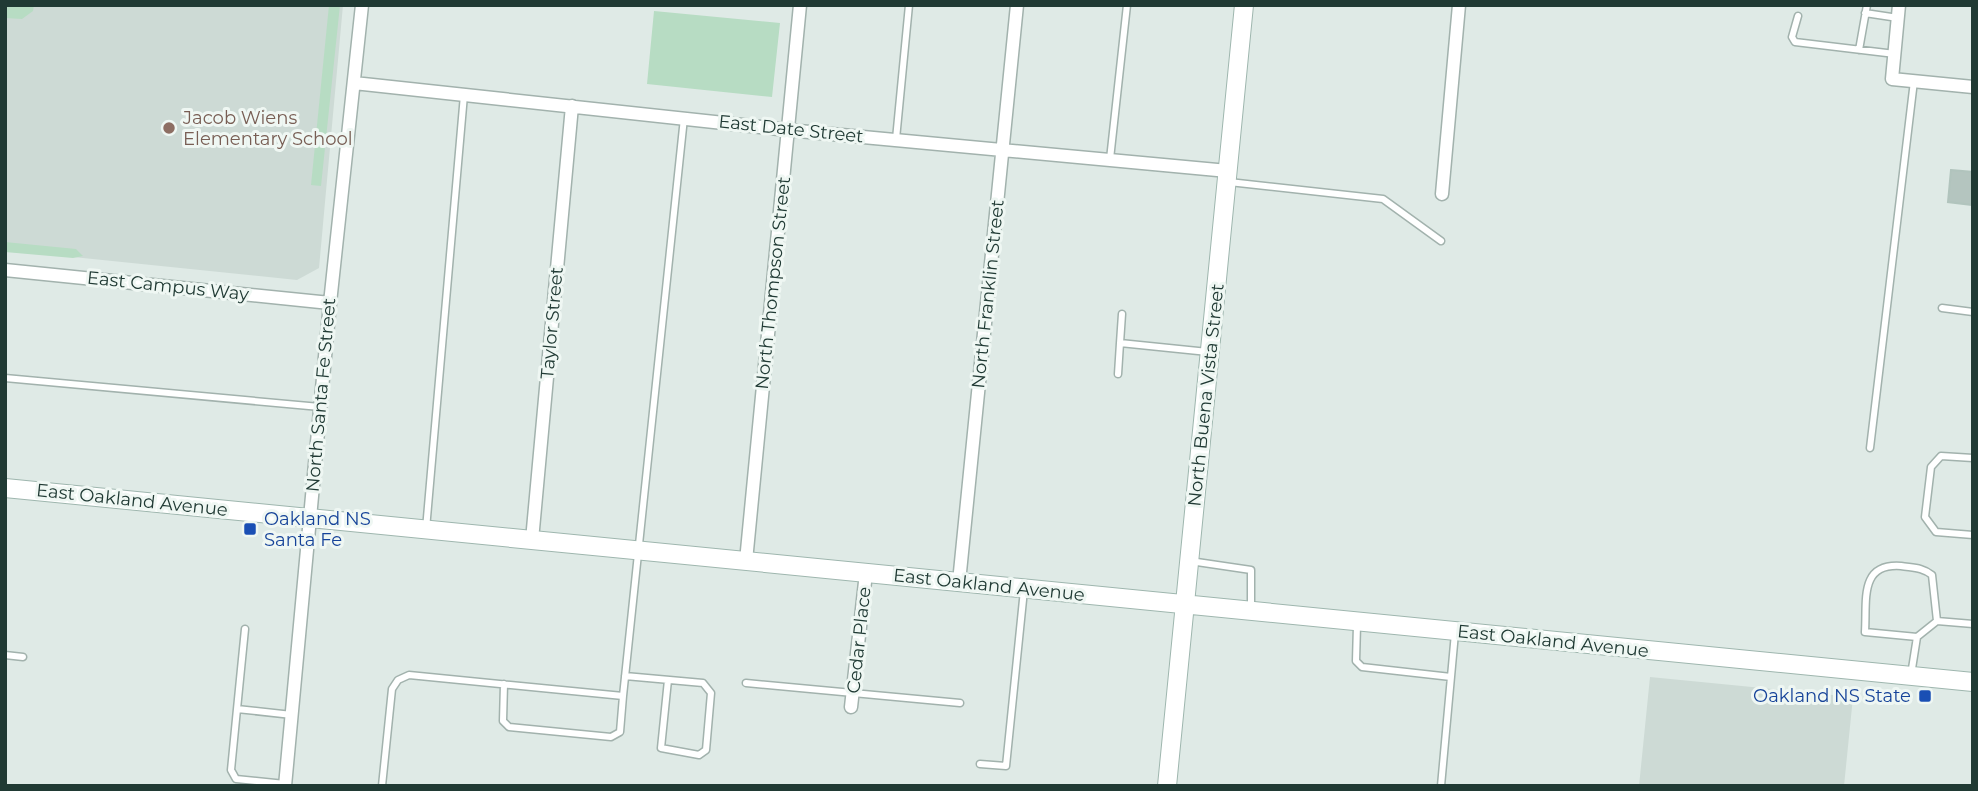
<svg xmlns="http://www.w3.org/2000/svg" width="1978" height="791" font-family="Montserrat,sans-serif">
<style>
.built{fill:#cddad5}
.green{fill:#b7dcc3}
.building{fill:#b4c5bf;stroke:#b1c4bd;stroke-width:2}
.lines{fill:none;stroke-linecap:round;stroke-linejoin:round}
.lane-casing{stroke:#a2b2ad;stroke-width:9}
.street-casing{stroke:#a2b2ad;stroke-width:15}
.secondary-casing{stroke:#9eb6ae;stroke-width:20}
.lane{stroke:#fff;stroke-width:6}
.street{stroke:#fff;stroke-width:12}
.secondary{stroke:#fff;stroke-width:18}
.education-dot{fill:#8d6e63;stroke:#eff7f3;stroke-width:2.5}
.transit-dot{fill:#1a4fb4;stroke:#eff7f3;stroke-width:2.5}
.labels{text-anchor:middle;stroke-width:6;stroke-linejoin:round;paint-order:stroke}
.education-label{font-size:18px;fill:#785e54;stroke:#eff7f3;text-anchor:start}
.street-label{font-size:18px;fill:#203a34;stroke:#eff7f3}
.transit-label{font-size:18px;fill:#164399;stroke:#eff7f3;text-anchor:start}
</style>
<rect width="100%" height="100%" fill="#dfeae6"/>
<path class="built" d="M5 5H343L319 268 297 280 5 250Z
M1650 677 1853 697 1844 786H1639Z"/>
<path class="green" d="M5 5H34L33 11 22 19 5 18Z
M329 5H340L321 186 311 185Z
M654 11 780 23 772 97 647 84Z
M5 242 76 249 83 256 73 258 5 252Z"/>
<path class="building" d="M1951 170 1973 172V205L1948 202Z"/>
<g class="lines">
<defs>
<path id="lane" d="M1865 13 1898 18
M1798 16 1792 37 1795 42 1895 54
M1859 50 1867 5
M896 139 909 5
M1110 159 1127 5
M1229 182 1383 199 1441 241
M1942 308 1973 312
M1120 343 1122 314
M1118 374 1120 343 1208 352
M5 378 320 407
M1870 448 1914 81
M1973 458 1941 456 1931 467 1925 517 1936 532 1973 535
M426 529 464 95
M1190 561 1251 570V609
M1357 625 1356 661 1362 667 1451 677
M1917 637 1865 632C1867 600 1859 563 1901 566 1913 568 1922 567 1932 575L1937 621
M5 655 23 657
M1911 675 1917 637 1937 621 1973 624
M625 676 703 683 711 693 706 750 699 755 661 748 668 680
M746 683 960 703
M504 684 503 721 509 727 611 737 620 732 623 696
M237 709 245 629
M980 764 1006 766 1024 590
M285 784 236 779 231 770 237 709 292 715
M382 786 392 689 398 680 409 675 623 696 684 118
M1441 786 1455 633"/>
<path id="street" d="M1899 5 1892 79 1973 87
M354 83 788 130 1228 171
M1442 194 1459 5
M5 270 330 303
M532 540 572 106
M746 561 800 5
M959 582 1017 5
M851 707 866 573
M285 786 330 303 362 5"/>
<path id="secondary" d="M5 488 1973 682
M1167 786 1244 5"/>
</defs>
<use href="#lane" class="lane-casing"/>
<use href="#street" class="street-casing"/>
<use href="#secondary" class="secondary-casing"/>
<use href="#lane" class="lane"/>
<use href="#street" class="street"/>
<use href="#secondary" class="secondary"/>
</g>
<circle class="education-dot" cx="169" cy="128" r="7"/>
<g class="transit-dot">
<rect x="243" y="522" width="14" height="14" rx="3.5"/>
<rect x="1918" y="689" width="14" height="14" rx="3.5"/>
</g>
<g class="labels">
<g class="education-label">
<text x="183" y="124">Jacob Wiens<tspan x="183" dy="21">Elementary School</tspan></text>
</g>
<g class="street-label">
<text transform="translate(791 129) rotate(6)" y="6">East Date Street</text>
<text transform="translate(773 283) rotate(-84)" y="6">North Thompson Street</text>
<text transform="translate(168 286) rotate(6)" y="6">East Campus Way</text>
<text transform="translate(988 294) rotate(-84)" y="6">North Franklin Street</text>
<text transform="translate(552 323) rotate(-85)" y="6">Taylor Street</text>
<text transform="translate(321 395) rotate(-85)" y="6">North Santa Fe Street</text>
<text transform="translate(1206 395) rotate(-84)" y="6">North Buena Vista Street</text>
<text transform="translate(132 500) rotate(6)" y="6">East Oakland Avenue</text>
<text transform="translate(989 585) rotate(6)" y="6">East Oakland Avenue</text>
<text transform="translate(859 640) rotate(-84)" y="6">Cedar Place</text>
<text transform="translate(1553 641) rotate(6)" y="6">East Oakland Avenue</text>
</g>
<g class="transit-label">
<text x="264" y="525">Oakland NS<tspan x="264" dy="21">Santa Fe</tspan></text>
<text x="1911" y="702" text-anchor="end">Oakland NS State</text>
</g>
</g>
<rect width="1978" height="791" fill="none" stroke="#203a34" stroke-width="14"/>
</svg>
